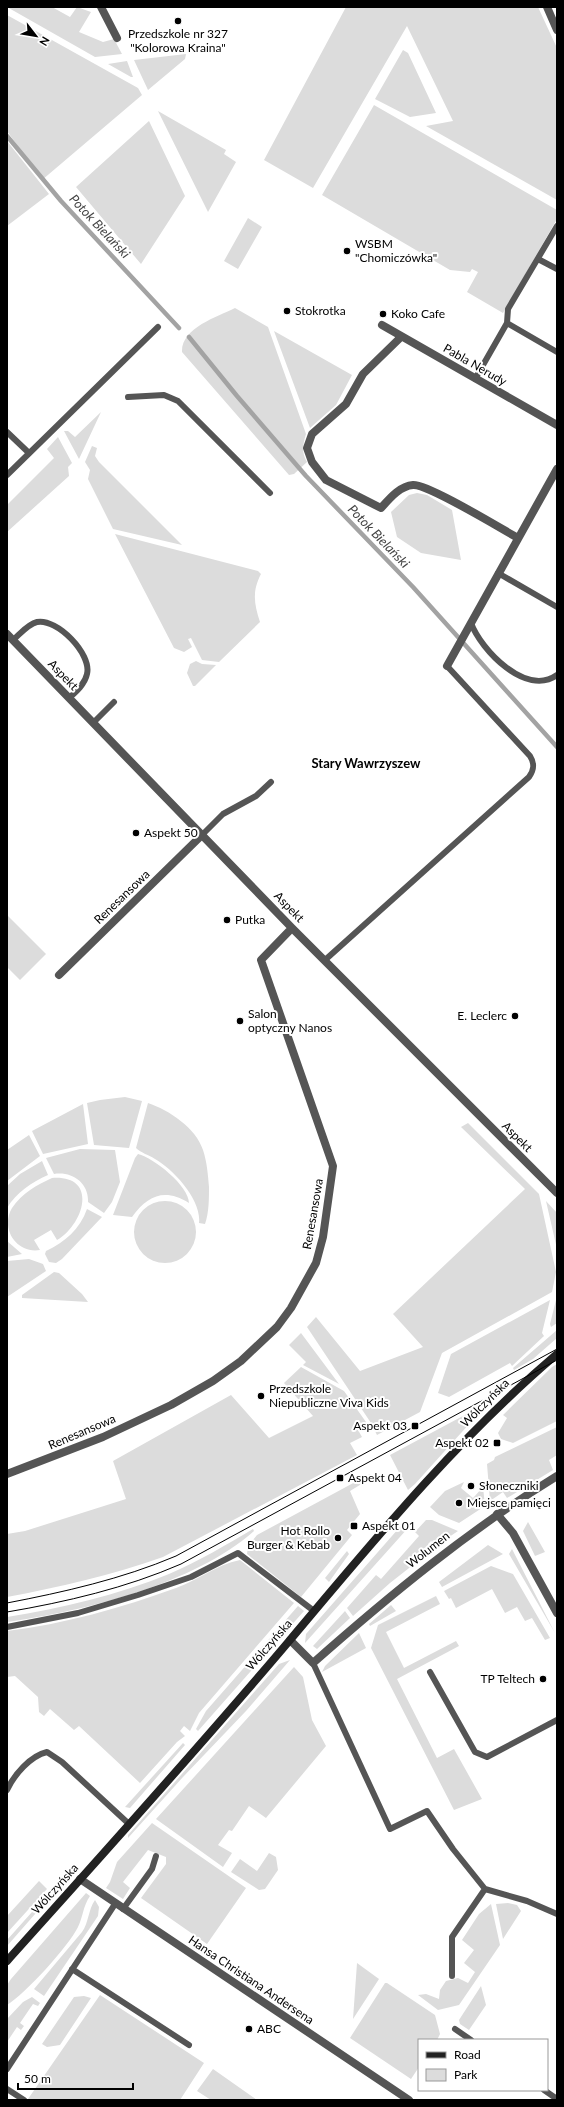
<svg xmlns="http://www.w3.org/2000/svg" width="564" height="2107" font-family="Lato,sans-serif">
<style>
.green{fill:#dcdcdc}
.lines{fill:none;stroke-linecap:round;stroke-linejoin:round}
.stream{stroke:#a3a3a3;stroke-width:4.5}
.service{stroke:#555;stroke-width:6}
.minor{stroke:#555;stroke-width:8}
.secondary{stroke:#222;stroke-width:8}
.tram{stroke:#000;stroke-width:1}
.poi-dot{fill:#000;stroke:#fff;stroke-width:1.5}
.labels{text-anchor:middle;stroke-width:4;stroke-linejoin:round;paint-order:stroke}
.poi-label{font-size:12px;fill:#000;stroke:#fff;text-anchor:start}
.street-label{font-size:12px;fill:#000;stroke:#fff}
.water-label{font-size:13px;font-style:italic;fill:#444;stroke:#fff}
.neighbourhood-label{font-size:13px;font-weight:bold;fill:#000;stroke:#fff}
</style>
<rect width="100%" height="100%" fill="#fff"/>
<path class="green" d="M7 7H52L70 17 77 7 91 12 79 32 103 42 114 39 122 54 95 57Z
M346 7H538L557 48V200L426 126 453 121 407 26 313 188 264 160Z
M7 15 138 88 142 95 42 180 7 131Z
M403 50 408 53 436 113 410 117 375 99Z
M186 54 185 59 148 90 134 60Z
M127 61 133 77H131L108 64Z
M374 105 557 210V219L503 313 467 292 478 272 472 269 470 272 450 270 322 195Z
M158 111 226 150 224 154 236 162 208 212Z
M149 121 185 196 141 264 76 187Z
M7 141 49 194 7 226Z
M248 218 262 227 238 269 224 261Z
M235 308 268 327 306 434C303 444 301 452 307 462L294 474 289 475 182 352C181 328 217 317 235 308Z
M274 331 352 375 336 405 310 428Z
M101 412 79 459 64 431H68L75 437Z
M58 437 72 463 68 467 69 476 7 532V505L54 458 47 449Z
M92 446 97 448 95 456 99 462 182 545 113 529 88 479 90 470 85 462Z
M417 493 427 495 452 510 461 560 421 553 397 537 391 512 409 495Z
M115 534 258 571 261 574C252 591 254 604 260 622L219 662 202 660 191 638 188 639 192 647 184 652 174 648Z
M196 661 202 664 216 665 195 686H193L187 673 190 664Z
M7 915 46 954 20 980 7 967Z
M125 1097 142 1101 129 1148 94 1145 87 1103 100 1100Z
M148 1103C169 1110 196 1128 203 1150 207 1162 208 1175 209 1187 209 1199 209 1213 205 1224L199 1223C202 1200 173 1169 155 1159 149 1155 141 1153 136 1148Z
M83 1104 88 1144 43 1154 32 1131Z
M468 1123 539 1194 556 1272 552 1292 442 1353 420 1412 377 1435 371 1423 307 1327 316 1317 360 1371 423 1347 393 1314 525 1189 461 1127Z
M29 1135 40 1156 7 1181V1150Z
M80 1149 115 1150 120 1182 112 1202 104 1213 88 1202C89 1183 72 1171 54 1174L46 1158Z
M138 1154C154 1158 189 1186 189 1203 165 1188 148 1195 132 1217L113 1215 135 1158Z
M42 1161 48 1175C32 1182 16 1193 7 1208V1186L20 1174Z
M52 1178C99 1175 84 1224 57 1240L51 1230 34 1240 40 1250C16 1254 0 1228 12 1208 22 1193 37 1185 52 1178Z
M134 1232a31 31 0 1 1 62 0a31 31 0 1 1-62 0Z
M546 1201 557 1213V1249Z
M87 1209 102 1217 62 1259 56 1263 49 1262 45 1254 46 1251C65 1242 80 1229 87 1209Z
M7 1241 22 1254 7 1257Z
M29 1259 43 1264 46 1271 7 1297V1261Z
M54 1272 59 1273 82 1294 88 1302 22 1298V1295Z
M557 1296V1323L551 1327 550 1324Z
M550 1300 542 1333 544 1336 512 1366 510 1363 449 1397 438 1393 451 1354Z
M557 1330V1338L533 1359 514 1370 513 1368Z
M301 1333 339 1384 303 1365 306 1362 289 1345Z
M557 1364V1421L513 1443 501 1439 498 1433 507 1418 503 1415 552 1367Z
M301 1367 344 1391 366 1422V1425L358 1430 362 1437 350 1443 357 1455 163 1557C112 1575 60 1587 7 1597V1534L25 1531 126 1499 113 1461 231 1395 269 1438 313 1416 284 1383Z
M489 1402 415 1484 408 1490 390 1455Z
M557 1427V1455L549 1460 553 1470 507 1498 503 1492 490 1501 487 1464 494 1460 495 1457Z
M370 1474 373 1477 350 1491 360 1514 347 1530 352 1535 301 1597 247 1554 248 1546 257 1535Z
M464 1482 461 1488 473 1498 483 1487 485 1506 459 1523 439 1515 430 1507 445 1491Z
M406 1520 408 1528 305 1643 306 1634Z
M426 1520H432L458 1531 437 1545 431 1541 428 1544 432 1550 390 1583 353 1616 347 1608 376 1575 381 1579 419 1536 415 1532Z
M528 1522 545 1552 535 1556 523 1531Z
M253 1529 254 1531C194 1584 85 1611 7 1622V1617C62 1608 118 1595 169 1574 199 1561 226 1545 253 1529Z
M488 1545 503 1554 442 1587 439 1582Z
M512 1549 555 1633 509 1554Z
M347 1551 349 1554 329 1582 325 1578Z
M240 1560 294 1603 199 1713 190 1731 184 1726 180 1731 185 1736 177 1742 140 1783 79 1726 74 1730 50 1709 44 1716 39 1712 38 1697 15 1676 7 1677V1631C64 1624 121 1608 176 1588 198 1580 216 1565 240 1560Z
M491 1566 513 1574 550 1638 545 1640 532 1618 525 1621 517 1607 505 1613 492 1589 456 1608 451 1598 449 1599 444 1591Z
M436 1596 440 1604 386 1632 404 1668 456 1641 459 1646 397 1679 437 1758 454 1749 482 1799 454 1810 371 1648 378 1625Z
M391 1605 396 1611 370 1626 369 1624Z
M298 1606 304 1611 198 1731 196 1729 206 1711Z
M345 1611 350 1618 317 1649 313 1646Z
M359 1633 366 1648 322 1672 325 1666Z
M290 1660 246 1711 183 1777 128 1838V1835L279 1664Z
M294 1667 303 1677 312 1720 326 1746 266 1818 249 1806 232 1831 229 1830 218 1845 232 1853 223 1867 156 1819Z
M183 1743 185 1745 130 1808 125 1807Z
M152 1823 246 1888 207 1944 141 1898 166 1864V1857L148 1850 123 1882 130 1888 123 1899 106 1888 110 1882 117 1862Z
M269 1853 276 1857 278 1870 265 1889 259 1890 231 1872 240 1859 257 1871Z
M39 1881 47 1889 7 1933V1916Z
M57 1884V1889L7 1946V1940Z
M86 1893 90 1896C83 1906 83 1917 78 1927 68 1947 25 1994 7 2005V1985L11 1979Z
M95 1900 99 1907 98 1916 44 1996 34 1989 82 1932C89 1922 88 1910 95 1900Z
M508 1903 517 1905 521 1911 503 1939 496 1904Z
M491 1904 500 1945 459 2005 438 2010 418 1995 426 1994 439 1999 440 1990 446 1981 458 1978 468 1983 475 1972 464 1963 474 1950 462 1940 479 1914Z
M357 1963 379 1979 353 2019Z
M385 1983H387L435 2015 440 2034 437 2040H419V2067L411 2079 350 2038Z
M481 1986 486 2005 469 2030 460 2024 459 2020Z
M100 1995 204 2063 180 2100 28 2099Z
M84 1996 91 1998 60 2045 47 2047 42 2044 74 1997Z
M32 1997 40 2003 38 2006 33 2004 20 2023 24 2026 21 2030 17 2027 7 2042V2019L23 2002Z
M213 2069 257 2100H211L197 2091Z"/>
<g class="lines">
<path class="stream" d="M7 136 61 201 179 328
M189 337 237 396 306 476 413 587 557 747"/>
<path class="service" d="M538 259 557 269
M507 323 557 352
M475 379 507 323 508 309 557 226
M128 397 164 395 178 401 270 493
M7 432 29 453
M7 475 158 327
M498 573 557 607
M471 623C481 650 526 697 557 675
M13 640C20 634 28 624 37 622 57 618 92 654 87 674 85 684 76 692 69 698
M93 723 114 702
M202 835 223 814 256 796 271 782
M325 960 529 777C534 770 535 764 530 756L447 666
M7 1627 78 1613 138 1595 191 1577 238 1553 314 1611
M313 1663 390 1829 427 1811 453 1849 485 1889 527 1901 557 1914
M430 1672 475 1752 487 1757 557 1720
M7 1790C14 1775 30 1756 47 1752L62 1762 129 1824
M123 1909 152 1869 156 1856
M72 1969 189 2045
M452 1976V1937L485 1889
M455 2029 471 2040
M7 2069 115 1904
M7 2089 24 2100
M544 2090 557 2099"/>
<path class="minor" d="M101 7 117 38
M547 7 557 30
M382 325 557 425
M401 337 363 374 346 404 312 434 307 448 312 462 326 480 381 508C390 498 400 486 413 485 428 484 500 528 518 538
M7 634 292 928 557 1193
M447 666 557 469
M59 975 202 835
M7 1474 103 1437 171 1405 213 1381 241 1361 277 1327 291 1308 316 1263 323 1237 333 1166 261 960 292 928
M497 1514 513 1533 557 1613
M290 1640 313 1663C390 1595 469 1530 557 1476
M80 1879 409 2100"/>
<path class="secondary" d="M7 1961C102 1855 198 1749 290 1640 374 1540 458 1438 557 1354"/>
<path class="tram" d="M7 1603C64 1592 122 1579 176 1556L557 1349
M7 1612C66 1602 126 1588 181 1564L557 1360"/>
</g>
<g class="poi-dot">
<circle cx="178" cy="21" r="4"/>
<circle cx="347" cy="251" r="4"/>
<circle cx="287" cy="311" r="4"/>
<circle cx="383" cy="314" r="4"/>
<circle cx="136" cy="833" r="4"/>
<circle cx="227" cy="920" r="4"/>
<circle cx="515" cy="1016" r="4"/>
<circle cx="240" cy="1021" r="4"/>
<circle cx="261" cy="1396" r="4"/>
<rect x="411" y="1422" width="8" height="8" rx="2"/>
<rect x="493" y="1439" width="8" height="8" rx="2"/>
<rect x="336" y="1474" width="8" height="8" rx="2"/>
<circle cx="471" cy="1486" r="4"/>
<circle cx="459" cy="1503" r="4"/>
<rect x="350" y="1522" width="8" height="8" rx="2"/>
<circle cx="338" cy="1538" r="4"/>
<circle cx="543" cy="1679" r="4"/>
<circle cx="249" cy="2029" r="4"/>
</g>
<g class="labels">
<g class="poi-label">
<text x="178" y="38" text-anchor="middle">Przedszkole nr 327<tspan x="178" dy="14">"Kolorowa Kraina"</tspan></text>
<text x="355" y="248">WSBM<tspan x="355" dy="14">"Chomiczówka"</tspan></text>
<text x="295" y="315">Stokrotka</text>
<text x="391" y="318">Koko Cafe</text>
<text x="144" y="837">Aspekt 50</text>
<text x="235" y="924">Putka</text>
<text x="248" y="1018">Salon<tspan x="248" dy="14">optyczny Nanos</tspan></text>
<text x="507" y="1020" text-anchor="end">E. Leclerc</text>
<text x="269" y="1393">Przedszkole<tspan x="269" dy="14">Niepubliczne Viva Kids</tspan></text>
<text x="407" y="1430" text-anchor="end">Aspekt 03</text>
<text x="489" y="1447" text-anchor="end">Aspekt 02</text>
<text x="348" y="1482">Aspekt 04</text>
<text x="479" y="1490">Słoneczniki</text>
<text x="467" y="1507">Miejsce pamięci</text>
<text x="362" y="1530">Aspekt 01</text>
<text x="330" y="1535" text-anchor="end">Hot Rollo<tspan x="330" dy="14">Burger &amp; Kebab</tspan></text>
<text x="535" y="1683" text-anchor="end">TP Teltech</text>
<text x="257" y="2033">ABC</text>
</g>
<g class="street-label">
<text transform="translate(475 365) rotate(30)" y="4">Pabla Nerudy</text>
<text transform="translate(63 675) rotate(46)" y="4">Aspekt</text>
<text transform="translate(122 897) rotate(-44)" y="4">Renesansowa</text>
<text transform="translate(289 907) rotate(46)" y="4">Aspekt</text>
<text transform="translate(517 1137) rotate(45)" y="4">Aspekt</text>
<text transform="translate(313 1214) rotate(-80)" y="4">Renesansowa</text>
<text transform="translate(485 1403) rotate(-45)" y="4">Wólczyńska</text>
<text transform="translate(82 1432) rotate(-23)" y="4">Renesansowa</text>
<text transform="translate(428 1550) rotate(-38)" y="4">Wolumen</text>
<text transform="translate(269 1645) rotate(-49)" y="4">Wólczyńska</text>
<text transform="translate(55 1889) rotate(-48)" y="4">Wólczyńska</text>
<text transform="translate(251 1980) rotate(34)" y="4">Hansa Christiana Andersena</text>
</g>
<g class="water-label">
<text transform="translate(100 226) rotate(47)" y="5">Potok Bielański</text>
<text transform="translate(379 536) rotate(46)" y="5">Potok Bielański</text>
</g>
<g class="neighbourhood-label">
<text x="366" y="768">Stary Wawrzyszew</text>
</g>
</g>
<rect width="564" height="2107" fill="none" stroke="#000000" stroke-width="16"/>
<rect x="418" y="2039" width="130" height="52" fill="#ffffff" stroke="#999999"/>
<rect x="426" y="2052" width="20" height="6" fill="#222222" stroke="#999999"/>
<text x="454" y="2059" font-size="12" fill="#000000">Road</text>
<rect x="426" y="2069" width="20" height="12" fill="#dcdcdc" stroke="#999999"/>
<text x="454" y="2079" font-size="12" fill="#000000">Park</text>
<g transform="translate(36 36) rotate(121)" stroke="#ffffff" stroke-width="3" paint-order="stroke">
<path d="M0-3L7 15L0 10L-7 15Z" fill="#000000"/>
<text y="-6" font-size="11" font-weight="bold" text-anchor="middle" fill="#000000">N</text>
</g>
<path d="M18 2083v6h115v-6" fill="none" stroke="#000000" stroke-width="2"/>
<text x="24" y="2083" font-size="12" fill="#000000" stroke="#ffffff" stroke-width="3" paint-order="stroke">50 m</text>
</svg>
